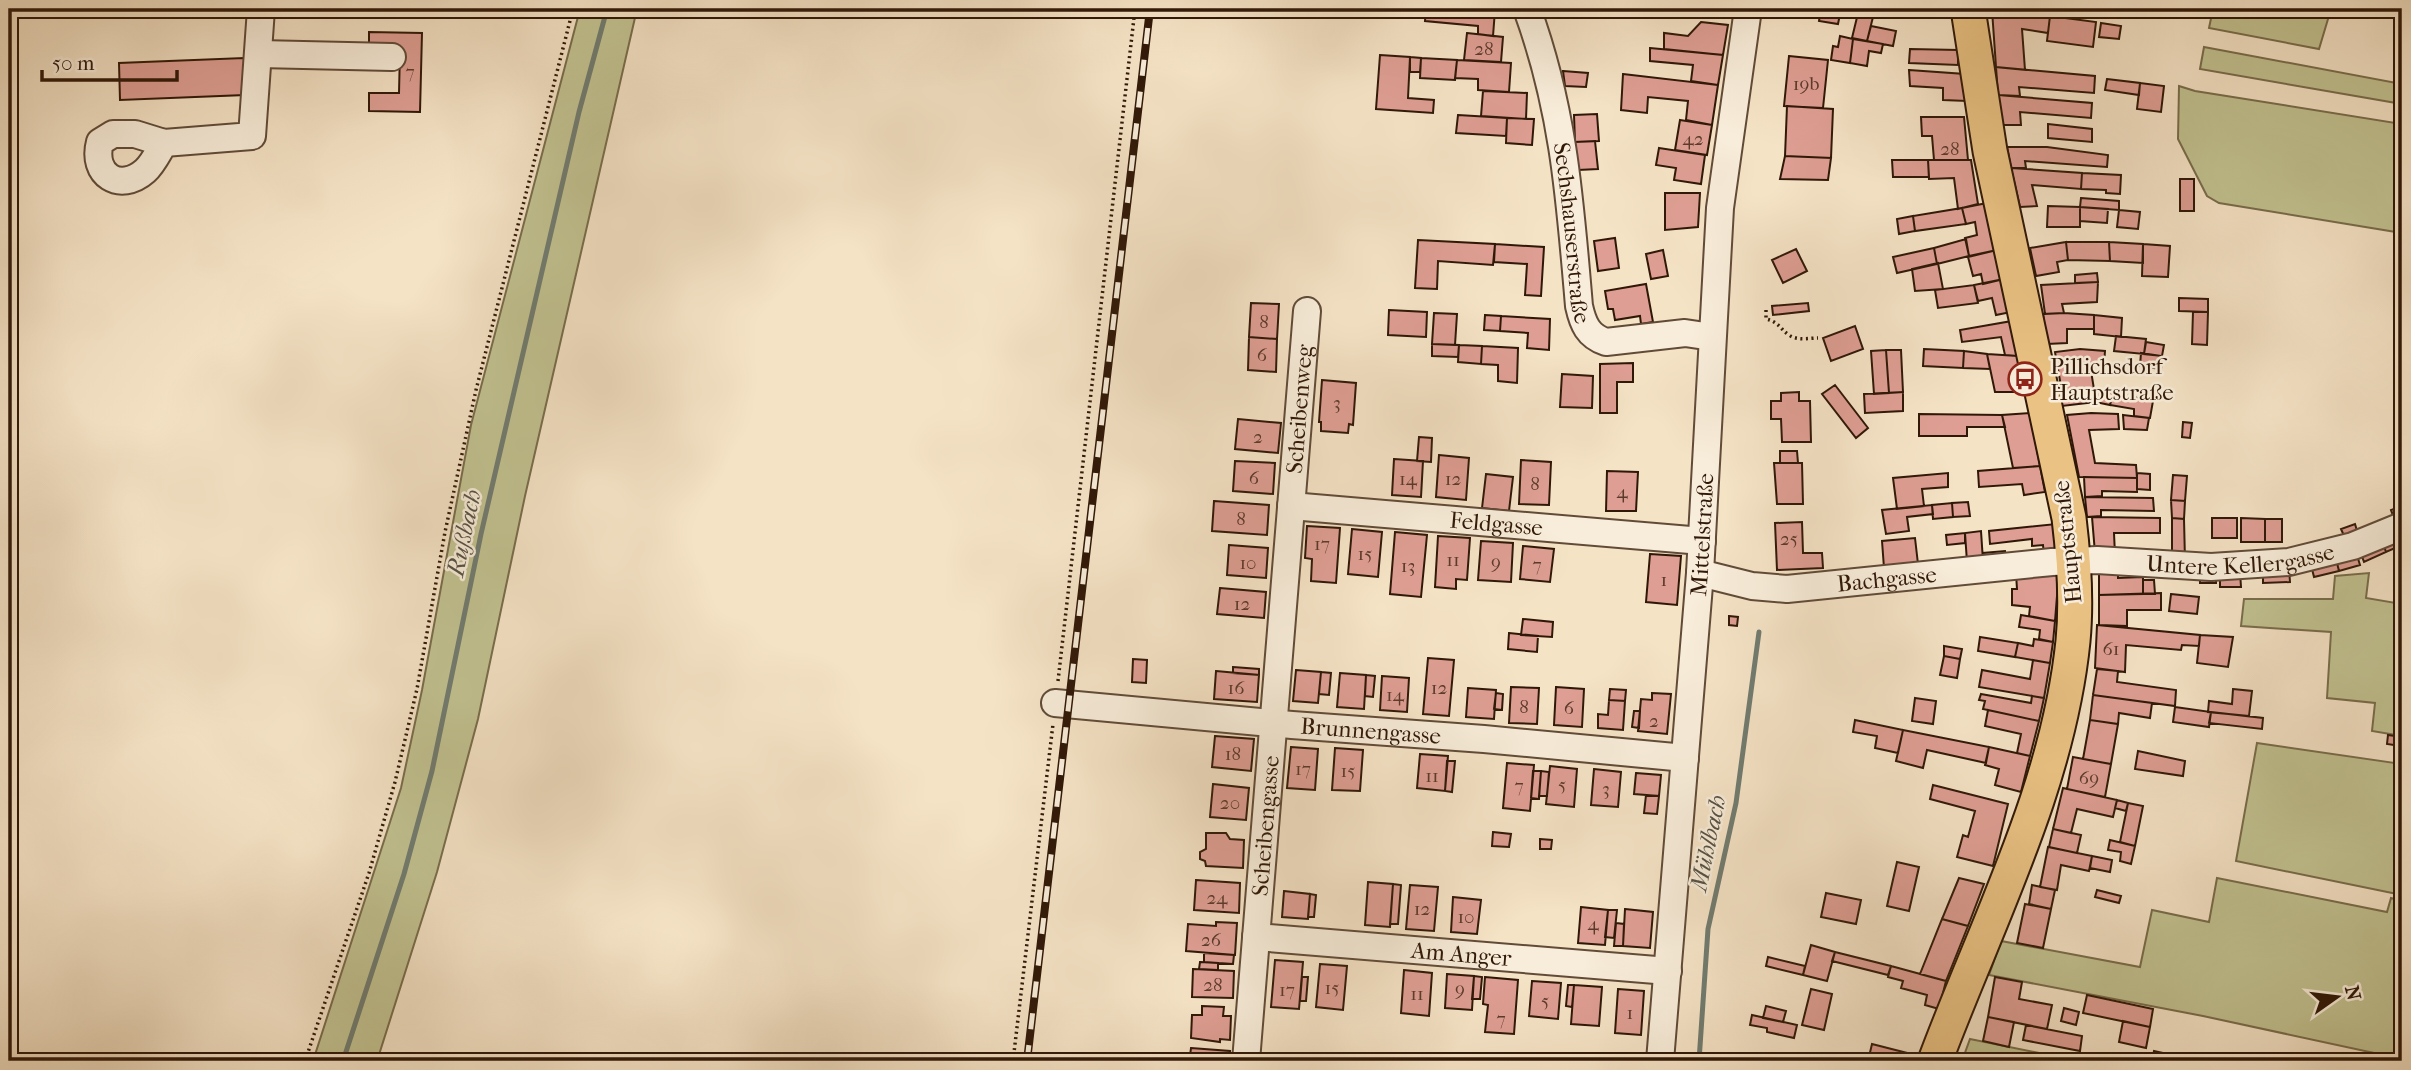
<svg xmlns="http://www.w3.org/2000/svg" width="2411" height="1070" font-family="'IM FELL French Canon',serif">
<style>
.green{fill:#c2c291;stroke:#796d4c;stroke-width:2}
.lines{fill:none;stroke-linecap:round;stroke-linejoin:round}
.stream{stroke:#717c70;stroke-width:5}
.building{fill:#de9e93;stroke:#301808;stroke-width:2}
.minor-casing{stroke:#614b38;stroke-width:30}
.major-casing{stroke:#301808;stroke-width:37}
.path{stroke:#301808;stroke-width:3.5;stroke-dasharray:2 3.5;stroke-linecap:butt}
.minor{stroke:#f8edda;stroke-width:26}
.major{stroke:#eac283;stroke-width:33}
.rail-casing{stroke:#301808;stroke-width:8}
.rail{stroke:#f8edda;stroke-width:5;stroke-dasharray:16;stroke-linecap:butt}
.labels{text-anchor:middle;stroke-width:5;stroke-linejoin:round;paint-order:stroke}
.number-label{font-size:19px;fill:#5c3a2b}
.street-label{font-size:23px;fill:#301808;stroke:#f8edda}
.poi-label{font-size:23px;fill:#301808;stroke:#f8edda;text-anchor:start}
.water-label{font-size:24px;font-style:italic;fill:#565245;stroke:#f8edda}
</style>
<rect width="100%" height="100%" fill="#f5e3c6"/>
<filter id="stains"><feTurbulence type="fractalNoise" baseFrequency=".00286" numOctaves="4"/><feColorMatrix values="0 0 0 0 .2 0 0 0 0 .09 0 0 0 0 .02 0 0 0 .5 -.17"/></filter>
<radialGradient id="worn" r=".72"><stop offset=".6" stop-color="#630" stop-opacity="0"/><stop offset="1" stop-color="#630" stop-opacity=".3"/></radialGradient>
<path class="green" d="M580 9H637L525 496 478 719 437 872 377 1061H313L401 788 422 690 471 425Z
M2213 9H2331L2319 49 2209 28Z
M2204 47 2402 84V104L2200 69Z
M2179 86 2195 91 2402 124V233L2219 203 2207 196 2178 139Z
M2369 573 2366 598 2402 604V736L2372 731 2375 703 2327 698 2331 632 2241 626 2244 599H2333L2335 576Z
M2257 743 2402 764V895L2236 861Z
M2217 878 2387 912 2391 898 2402 901V1059L2203 1016 1989 975 2001 941 2140 967 2152 910 2209 922Z
M1970 1039 2078 1061H1962Z"/>
<g class="lines">
<path class="stream" d="M343 1061 404 874 432 771 481 534 579 112 607 9
M1699 1061 1708 929 1736 803 1759 632"/>
</g>
<path class="building" d="M1311 9H1343V16L1310 13Z
M1371 9H1401V17L1370 14Z
M1426 9 1495 10 1493 36 1478 34V26L1425 21Z
M1821 9H1841L1838 24 1819 21Z
M1859 9H1875L1867 41 1852 38Z
M1992 9H2032L2031 14 1992 10Z
M1992 10 2050 16 2048 33 2022 29 2025 70 1996 67Z
M2050 16 2096 22 2093 47 2047 41Z
M1701 22 1728 25 1723 55 1664 49V33L1688 36Z
M2101 23 2121 26 2119 39 2099 37Z
M1871 26 1896 31 1893 46 1867 41Z
M369 32 422 33 420 112 369 111V93H399L400 50 369 49Z
M1467 33 1503 37 1501 62 1464 60Z
M1840 36 1853 39 1850 63 1831 60 1833 46 1838 47Z
M1853 39 1883 44 1881 53 1869 51 1867 66 1850 63Z
M1650 48 1723 55 1718 85 1691 81 1693 65 1650 61Z
M1910 49 1958 50V65L1909 63Z
M1380 55 1410 57 1408 98 1434 100 1433 113 1376 109Z
M1789 56 1828 60 1823 108 1784 106Z
M1410 57 1421 58 1420 72H1410Z
M244 58 245 95 120 100 119 63Z
M1421 58 1457 60 1455 80 1420 78Z
M1457 60 1511 63 1509 92 1478 90V79L1455 78Z
M1996 67 2095 76 2094 93 2019 87 2020 96 1998 95Z
M1909 70 1965 74 1967 101 1943 100V88L1910 86Z
M1563 71 1588 73 1586 87 1565 86Z
M1623 74 1718 85 1712 125 1686 120 1688 101 1648 97 1647 113 1621 110Z
M2107 79 2140 83 2139 95 2105 90Z
M2140 83 2164 86 2161 112 2137 109Z
M1483 91 1527 93 1526 119 1481 116Z
M1998 95 2092 103 2091 118 2020 112 2021 125H2002Z
M1787 106 1833 109 1831 158 1785 156Z
M1597 114 1599 141 1575 142 1574 115Z
M1458 115 1507 118 1506 136 1456 133Z
M1921 117H1964L1968 160H1934L1932 136H1922Z
M1507 118 1534 119 1532 145 1506 143Z
M1680 120 1712 125 1707 155 1675 150Z
M2048 124 2092 129V142L2048 138Z
M1595 141 1598 169 1578 170 1575 142Z
M2007 147H2047L2108 155 2107 167 2025 161 2026 168H2011Z
M1659 148 1705 155 1701 184 1674 180 1676 168 1656 165Z
M1785 156 1831 158 1828 180 1780 179Z
M1892 160H1928L1929 177H1893Z
M1928 160H1971L1978 204 1958 209 1954 178 1929 179Z
M2011 168 2082 173 2081 189 2032 185 2037 206 2020 207Z
M2082 173 2121 175 2120 194 2106 193V190L2081 189Z
M2180 179H2194V211H2180Z
M1665 193H1700L1698 227 1665 230Z
M2081 198 2119 201V210L2080 207Z
M1987 203 1997 250 1969 256 1965 238 1977 235 1975 222 1966 224 1962 208Z
M2048 206 2080 207V227H2047Z
M2080 207 2108 209 2107 223 2080 221Z
M1962 208 1966 224 1915 231 1913 216Z
M2119 210 2140 212 2138 229 2117 227Z
M1913 216 1915 231 1899 234 1897 219Z
M1615 238 1619 268 1598 271 1594 241Z
M1966 239 1969 256 1937 264 1934 248Z
M1418 240 1495 244 1493 265 1438 261 1437 289 1415 288Z
M2066 242H2109L2110 261 2068 260Z
M2066 242 2068 260 2057 262 2059 272 2036 276 2030 248Z
M2109 242 2143 244V263L2110 261Z
M1495 244 1544 247 1541 296 1525 295 1527 264 1494 262Z
M2143 244 2170 246 2168 277 2142 276Z
M1934 248 1937 264 1897 273 1893 257Z
M1796 249 1807 271 1783 283 1772 260Z
M1663 250 1668 276 1651 279 1646 254Z
M1997 250 2004 279 1983 284 1981 274 1973 276 1968 257Z
M1938 263 1943 289 1915 291 1912 269Z
M2097 273 2098 282 2075 283V275Z
M2004 279 2011 312 1996 315 1992 298 1978 301 1974 285Z
M2098 282 2097 302 2062 304 2064 313 2045 314 2041 285Z
M1646 284 1653 322 1641 324 1640 316 1615 320 1613 309H1608L1605 291Z
M1974 285 1978 303 1938 308 1935 290Z
M2179 298 2208 299V312L2179 311Z
M1251 303 1279 304 1277 339 1249 337Z
M1808 303 1809 311 1773 315 1772 306Z
M1389 310 1427 312 1426 337 1388 335Z
M2193 312H2208L2207 345 2192 344Z
M1434 313 1457 314 1455 345 1432 344Z
M2064 313 2094 315V329H2067V343L2047 344 2043 314Z
M1485 315 1501 316 1500 331 1484 330Z
M2094 315 2122 318 2121 337 2094 334Z
M1501 316 1550 319 1549 350 1527 348 1528 333 1500 331Z
M2012 321 2018 356 2005 355 2001 337 1962 342 1960 330Z
M1855 326 1863 349 1831 361 1823 338Z
M2116 336 2146 339 2144 354 2114 351Z
M1249 337 1277 339 1276 372 1248 370Z
M2146 342 2164 345 2162 356 2144 354Z
M1432 344 1459 345 1458 357 1432 356Z
M1459 345 1482 346 1481 364 1458 362Z
M1482 346 1518 348 1517 383 1498 381V365L1481 364Z
M1924 349 1964 351 1963 368 1923 366Z
M2080 349 2105 351 2104 365H2090L2094 389 2062 392 2055 352Z
M1886 350H1901L1903 392 1889 393Z
M1886 350 1889 393 1874 394 1871 351Z
M1964 351 1987 354 1990 369 1963 368Z
M2141 353 2162 356 2161 369 2140 366Z
M1987 354 2018 356 2025 392H1995Z
M1633 363V382H1617V413H1600V364Z
M1562 374 1593 376 1592 408 1560 407Z
M1322 380 1356 383 1353 425 1349 424 1348 433 1321 431V422H1319Z
M1835 385 1868 428 1856 438 1822 394Z
M2094 389 2113 393 2110 405 2095 402Z
M2094 389 2095 402 2062 406 2058 394Z
M1799 392V401H1810L1811 442H1782L1781 419H1771V401H1781V393Z
M1903 392V411L1865 413 1864 394Z
M2113 393 2153 401 2150 418 2134 416V409L2110 405Z
M2030 413 2040 466 2013 468 2002 415Z
M2091 413 2118 414 2119 429 2089 430 2095 463 2136 465 2137 478 2079 477 2067 415Z
M1919 414 2002 415 2005 427H1967V436H1919Z
M2123 415 2149 418 2147 430 2124 429Z
M1238 419 1281 423 1278 453 1235 449Z
M2183 422 2192 423 2190 438 2182 437Z
M1419 437 1432 438 1431 462 1417 461Z
M1780 451H1797L1798 463H1780Z
M1439 455 1469 458 1466 500 1436 497Z
M1394 459 1423 461 1421 497 1392 495Z
M1521 460 1551 462 1549 505 1519 504Z
M1235 461 1275 463 1273 494 1233 491Z
M1774 463H1802L1803 504H1777Z
M2040 466 2045 492 2024 495 2022 484 1979 487 1978 471Z
M1607 471 1638 472 1636 511H1606Z
M1948 473V487L1922 489 1924 506 1897 509 1893 478Z
M2137 473 2150 474V490L2137 489Z
M1486 474 1513 477 1509 511 1482 508Z
M2173 475 2187 476 2185 501 2171 500Z
M2084 477 2137 478V492L2102 491V496L2085 497Z
M2085 497 2153 498 2154 511 2101 510V516L2087 517Z
M2171 500 2185 501 2184 519 2172 518Z
M1214 501 1269 505 1267 535 1212 531Z
M1968 502 1970 516 1953 517 1952 503Z
M1952 503 1953 517 1933 519 1932 505Z
M1932 505 1933 514 1907 517 1909 531 1886 534 1882 510Z
M2402 506V519L2395 521 2391 510Z
M2092 517 2160 518V533H2114L2115 555 2095 553Z
M2172 518 2184 519 2185 561 2172 560Z
M2212 518H2237V538H2212Z
M2241 518 2265 519V542H2241Z
M2265 519H2282V542H2265Z
M1802 522 1803 553H1822L1823 568 1777 570 1775 523Z
M2056 524 2059 553 2044 555 2043 545 2032 546V539L1990 544 1989 531Z
M2355 524 2358 534 2345 538 2341 529Z
M1307 526 1340 528 1336 583 1311 581 1312 559 1305 558Z
M1352 529 1382 532 1378 577 1348 574Z
M1981 531 1983 561 1967 562 1965 533Z
M1395 532 1427 535 1421 597 1390 594Z
M1965 533V543L1947 545 1946 535Z
M2402 533V545L2386 552 2382 541Z
M1438 536 1470 538 1467 580 1456 579V589L1435 587Z
M1915 538 1918 564 1884 568 1882 541Z
M1481 541 1513 543 1511 582 1478 580Z
M2382 541 2386 552 2364 562 2360 551Z
M1229 545 1268 548 1266 578 1227 575Z
M1523 546 1554 549 1550 582 1520 579Z
M2005 551 2006 559 1983 561V553Z
M2356 552 2360 565 2339 571 2336 559Z
M1650 554 1681 556 1677 605 1646 602Z
M2336 559 2339 571 2314 577 2311 565Z
M2289 568 2290 582 2263 583V569Z
M2099 569H2118V578L2143 577V594L2099 595Z
M2059 571 2055 621 2029 616 2030 607 2012 605V589H2017L2016 574Z
M2200 571H2216V583H2200Z
M2220 572H2240L2241 587H2220Z
M2143 580H2154L2155 594H2143Z
M1220 588 1266 592 1264 618 1217 614Z
M2161 593V610H2127V626L2099 625V595Z
M2171 594 2199 597 2197 614 2169 611Z
M2021 615 2055 621 2053 642 2039 639 2040 630 2019 627Z
M1729 616 1738 617 1737 626 1729 625Z
M1523 619 1553 622 1552 637 1521 635Z
M2097 625 2200 635 2199 646 2182 645 2181 650 2126 645 2125 672 2095 668Z
M1509 633 1538 636 1537 652 1508 649Z
M2200 635 2233 637 2228 667 2197 663Z
M1980 637 2018 643 2015 657 1978 651Z
M2034 639 2053 642 2050 663 2015 657 2018 643 2033 646Z
M1944 646 1962 649 1960 659 1944 656Z
M1944 656 1960 659 1957 678 1940 675Z
M1428 658 1454 660 1449 716 1423 714Z
M1133 659 1147 660 1146 683 1132 682Z
M2033 660 2050 663 2044 698 1979 687 1982 670 2030 679Z
M1233 667 1259 669V675L1233 673Z
M2097 669 2118 671 2117 682 2176 690 2175 706 2093 695Z
M1296 670 1321 672 1318 703 1293 701Z
M1216 671 1259 675 1257 702 1214 699Z
M1321 672 1331 673 1329 695 1319 694Z
M1340 673 1366 675 1364 709 1337 707Z
M1366 675 1375 676 1373 697 1365 696Z
M1382 676 1409 678 1407 712 1380 710Z
M1511 687 1539 688 1537 724 1509 723Z
M1556 687 1584 689 1582 727 1554 725Z
M1468 688 1496 690 1494 719 1466 717Z
M1610 689 1626 690 1625 701 1609 700Z
M2233 689 2252 691 2249 716 2208 712 2209 701 2232 704Z
M1496 693 1503 694 1502 710 1494 709Z
M1652 693 1671 694 1667 734 1638 731 1641 699 1652 700Z
M1981 694 2031 703 2032 696 2044 698 2039 721 1983 709 1985 701 1979 700Z
M2093 695 2152 703 2150 718 2119 713 2118 724 2090 720Z
M1915 698 1936 701 1933 724 1912 721Z
M1609 700 1625 701 1623 730 1598 728V714L1608 715Z
M2175 707 2211 712 2209 727 2173 722Z
M1988 710 2039 721 2030 756 2017 753 2021 734 1985 726Z
M1634 711H1640L1639 728 1632 727Z
M2211 712 2263 718 2262 729 2209 723Z
M1855 720 1903 730 1898 753 1875 748 1877 736 1853 732Z
M2090 720 2118 724 2111 764 2083 759Z
M1903 730 1989 747 1986 763 1927 750 1923 768 1896 761Z
M2388 735 2402 737 2401 746 2387 744Z
M1215 736 1254 739 1251 771 1212 767Z
M1291 747 1318 749 1315 790 1287 788Z
M1989 747 2030 756 2021 792 1995 785 1999 769 1985 765Z
M1335 748 1363 750 1360 791 1332 790Z
M2138 751 2185 761 2183 776 2135 769Z
M1420 754 1448 756 1445 791 1417 788Z
M2073 757 2111 764 2105 797 2067 789Z
M1447 761H1455L1452 792 1445 791Z
M1507 763 1534 765 1530 811 1503 808Z
M1550 766 1577 769 1574 807 1546 804Z
M1594 769 1621 772 1618 807 1591 805Z
M1533 771H1541L1539 799 1531 798Z
M1541 771 1549 772 1547 796H1539Z
M1636 773 1661 775 1659 796 1634 794Z
M1213 784 1249 788 1246 820 1210 817Z
M1933 785 2008 804 1993 866 1957 857 1963 835 1968 837 1975 811 1930 799Z
M2063 788 2117 800 2113 817 2077 809 2071 833 2053 829Z
M1646 795 1659 796 1657 814 1644 813Z
M2117 800 2128 803 2126 811 2115 808Z
M2128 803 2143 806 2135 846 2120 842Z
M2053 829 2081 835 2077 853 2049 847Z
M1493 832 1511 834 1509 847 1492 846Z
M1206 833H1226L1230 839 1244 840 1243 868 1206 866 1205 861 1200 859V852L1206 849Z
M1540 839 1552 840 1551 849H1540Z
M2110 840 2135 846 2131 864 2120 861 2121 852 2108 850Z
M2048 847 2092 856 2089 871 2061 865 2057 890 2040 887Z
M2092 856 2112 860 2110 872 2090 868Z
M1897 862 1919 867 1909 911 1887 906Z
M1959 878 1984 884 1968 926 1942 919Z
M1196 880 1240 883 1239 913 1194 910Z
M1368 882 1393 884 1390 927 1365 925Z
M1393 884 1401 885 1398 924H1390Z
M1410 885 1438 887 1434 931 1406 929Z
M2032 885 2055 890 2051 909 2029 904Z
M2097 890 2121 896 2119 903 2095 897Z
M1284 891 1310 894 1308 919 1282 917Z
M1826 893 1861 900 1856 924 1821 917Z
M1310 894 1316 895 1314 917H1308Z
M1453 897 1481 900 1477 934 1451 932Z
M2025 904 2051 909 2043 948 2017 943Z
M1581 907 1608 910 1605 945 1578 943Z
M1625 909 1653 912 1650 948 1623 946Z
M1608 910H1617L1614 938 1605 937Z
M1942 919 1968 926 1946 981 1920 974Z
M1216 922 1237 923 1235 955 1186 951 1188 924 1216 926Z
M1616 923 1624 924 1623 946H1614Z
M1811 945 1835 952 1827 981 1803 975Z
M1835 952 1891 966 1888 975 1832 961Z
M1204 953 1234 955 1233 964 1204 962Z
M1768 957 1805 966 1803 975 1766 966Z
M1275 960 1303 962 1299 1009 1271 1007Z
M1200 962 1218 963V970L1199 969Z
M1320 964 1347 966 1343 1010 1316 1007Z
M1891 966 1946 981 1939 1009 1925 1005 1927 995 1901 988 1903 981 1888 977Z
M1193 969 1234 971 1233 998 1192 997Z
M1404 970 1432 973 1429 1016 1401 1013Z
M1447 974 1474 976 1472 1010 1445 1008Z
M1474 976 1482 977 1480 999H1472Z
M1302 977H1308L1306 1001H1300Z
M1485 977 1518 980 1514 1034 1485 1032 1488 1005 1483 1004Z
M1995 977 2022 982 2019 999 2052 1005 2047 1029 1988 1017Z
M1532 981 1561 983 1558 1019 1529 1016Z
M1568 985H1574L1572 1007 1566 1006Z
M1574 985 1602 987 1599 1026 1571 1024Z
M1618 989 1644 991 1641 1035 1615 1033Z
M1811 989 1832 994 1824 1030 1802 1025Z
M2087 995 2153 1009 2150 1027 2083 1013Z
M1202 1006 1224 1007 1223 1016H1231L1230 1040 1220 1039V1042L1191 1038 1192 1015H1202Z
M1766 1006 1786 1011 1783 1022 1763 1018Z
M2064 1008 2079 1012 2076 1025 2061 1021Z
M1752 1015 1797 1025 1794 1038 1767 1032V1028L1750 1025Z
M1988 1017 2014 1022 2009 1047 1983 1041Z
M2123 1021 2150 1027 2146 1048 2119 1042Z
M2026 1025 2082 1036 2080 1051 2023 1040Z
M1872 1044 1919 1056 1917 1061H1868Z
M1191 1048 1230 1051V1059L1190 1056Z
M2154 1051 2172 1055 2171 1061H2152Z
M791 1056 800 1057V1061H790Z
M1190 1056 1227 1059V1061H1190Z"/>
<g class="lines">
<defs>
<g id="minor">
<path id="s1" d="M1527 9C1564 110 1570 201 1579 306 1583 324 1588 336 1606 342L1685 333 1712 337"/>
<path d="M259 54 392 57"/>
<path d="M164 143C159 151 153 164 145 171 120 193 91 175 100 142L113 134H135L164 143 252 136 261 9"/>
<path id="s2" d="M1291 506 1702 541"/>
<path id="s3" d="M1700 573 1752 586 1787 589 2052 562 2097 560 2211 567 2289 562 2353 546 2402 526"/>
<path id="s4" d="M1055 703 1292 725 1484 739 1685 758"/>
<path id="s5" d="M1256 937 1668 971"/>
<path id="s6" d="M1246 1061 1307 311"/>
<path id="s7" d="M1660 1061 1700 573 1720 208 1748 9"/>
</g>
<path id="major" d="M1935 1061C1986 924 2058 789 2073 641 2077 600 2074 559 2069 518L1990 151 1968 9"/>
</defs>
<use href="#minor" class="minor-casing"/>
<use href="#major" class="major-casing"/>
<path class="path" d="M1766 310V319C1779 322 1780 329 1789 335 1797 341 1810 338 1818 338
M1058 681 1135 9
M305 1061 369 873 395 782 417 689 445 532 476 390 573 9
M1013 1061 1053 724"/>
<use href="#minor" class="minor"/>
<use href="#major" class="major"/>
<defs>
<path id="rail" d="M1027 1061 1150 9"/>
</defs>
<use href="#rail" class="rail-casing"/>
<use href="#rail" class="rail"/>
</g>
<defs>
<symbol id="bus-ring" viewBox="-11 -11 22 22"><circle r="9.5" fill="#f8edda" stroke="#8f2418" stroke-width="1.5"/><path d="M-5-6H5V4H4V6H2V4H-2V6H-4V4H-5ZM-3.5-4V0h7V-4ZM-3.5 1.2v1.5H-2V1.2ZM2 1.2v1.5H3.5V1.2Z" fill="#8f2418"/></symbol>
</defs>
<g fill-rule="evenodd">
<use href="#bus-ring" x="2006" y="360" width="38" height="38"/>
</g>
<g class="labels">
<g class="number-label">
<text x="1484" y="55">28</text>
<text x="410" y="78">7</text>
<text x="1806" y="90">19b</text>
<text x="1693" y="145">42</text>
<text x="1950" y="155">28</text>
<text x="1264" y="328">8</text>
<text x="1262" y="361">6</text>
<text x="1337" y="409">3</text>
<text x="1258" y="443">2</text>
<text x="1254" y="484">6</text>
<text x="1408" y="485">14</text>
<text x="1453" y="485">12</text>
<text x="1535" y="490">8</text>
<text x="1622" y="498">4</text>
<text x="1241" y="525">8</text>
<text x="1789" y="545">25</text>
<text x="1322" y="550">17</text>
<text x="1365" y="560">15</text>
<text x="1453" y="566">11</text>
<text x="1496" y="568">9</text>
<text x="1248" y="569">10</text>
<text x="1537" y="571">7</text>
<text x="1408" y="572">13</text>
<text x="1664" y="586">1</text>
<text x="1242" y="610">12</text>
<text x="2111" y="655">61</text>
<text x="1236" y="694">16</text>
<text x="1439" y="694">12</text>
<text x="1395" y="701">14</text>
<text x="1524" y="713">8</text>
<text x="1569" y="714">6</text>
<text x="1654" y="727">2</text>
<text x="1233" y="760">18</text>
<text x="1303" y="775">17</text>
<text x="1348" y="777">15</text>
<text x="1432" y="782">11</text>
<text x="2089" y="784">69</text>
<text x="1562" y="791">5</text>
<text x="1519" y="792">7</text>
<text x="1606" y="795">3</text>
<text x="1230" y="809">20</text>
<text x="1217" y="904">24</text>
<text x="1422" y="915">12</text>
<text x="1466" y="923">10</text>
<text x="1593" y="930">4</text>
<text x="1211" y="946">26</text>
<text x="1213" y="991">28</text>
<text x="1332" y="994">15</text>
<text x="1460" y="995">9</text>
<text x="1287" y="996">17</text>
<text x="1417" y="1000">11</text>
<text x="1545" y="1007">5</text>
<text x="1630" y="1019">1</text>
<text x="1501" y="1025">7</text>
</g>
<g class="street-label">
<text dy="8" stroke="none"><textPath href="#s1" startOffset="229">Sechshauserstraße</textPath></text>
<text dy="8" stroke="none"><textPath href="#s6" startOffset="654">Scheibenweg</textPath></text>
<text dy="8" stroke="none"><textPath href="#s2" startOffset="206">Feldgasse</textPath></text>
<text dy="8" stroke="none"><textPath href="#s7" startOffset="528">Mittelstraße</textPath></text>
<text transform="translate(2067 542) rotate(-96)" y="8">Hauptstraße</text>
<text dy="8" stroke="none"><textPath href="#s3" startOffset="544">Untere Kellergasse</textPath></text>
<text dy="8" stroke="none"><textPath href="#s3" startOffset="189">Bachgasse</textPath></text>
<text dy="8" stroke="none"><textPath href="#s4" startOffset="317">Brunnengasse</textPath></text>
<text dy="8" stroke="none"><textPath href="#s6" startOffset="236">Scheibengasse</textPath></text>
<text dy="8" stroke="none"><textPath href="#s5" startOffset="206">Am Anger</textPath></text>
</g>
<g class="poi-label">
<text x="2050" y="374">Pillichsdorf<tspan x="2050" dy="26">Hauptstraße</tspan></text>
</g>
<g class="water-label">
<text transform="translate(464 533) rotate(-78)" y="8">Rußbach</text>
<text transform="translate(1708 843) rotate(-78)" y="8">Mühlbach</text>
</g>
</g>
<rect width="2411" height="1070" fill="none" stroke="#f5e3c6" stroke-width="35"/>
<rect x="10" y="10" width="2390" height="1049" fill="none" stroke="#301808" stroke-width="3.5"/>
<rect x="18" y="18" width="2376" height="1035" fill="none" stroke="#301808" stroke-width="2"/>
<g transform="translate(2337 997) rotate(76)" stroke="#f8edda" stroke-width="5" paint-order="stroke">
<path d="M0-5L12 26L0 18L-12 26Z" fill="#301808"/>
<text y="-10" font-size="19" font-weight="bold" text-anchor="middle" fill="#301808">N</text>
</g>
<path d="M42 70v10h135v-10" fill="none" stroke="#301808" stroke-width="3.5"/>
<text x="52" y="70" font-size="21" fill="#301808" stroke="#f8edda" stroke-width="5" paint-order="stroke">50 m</text>
<rect width="100%" height="100%" filter="url(#stains)"/>
<rect width="100%" height="100%" fill="url(#worn)"/>
</svg>
